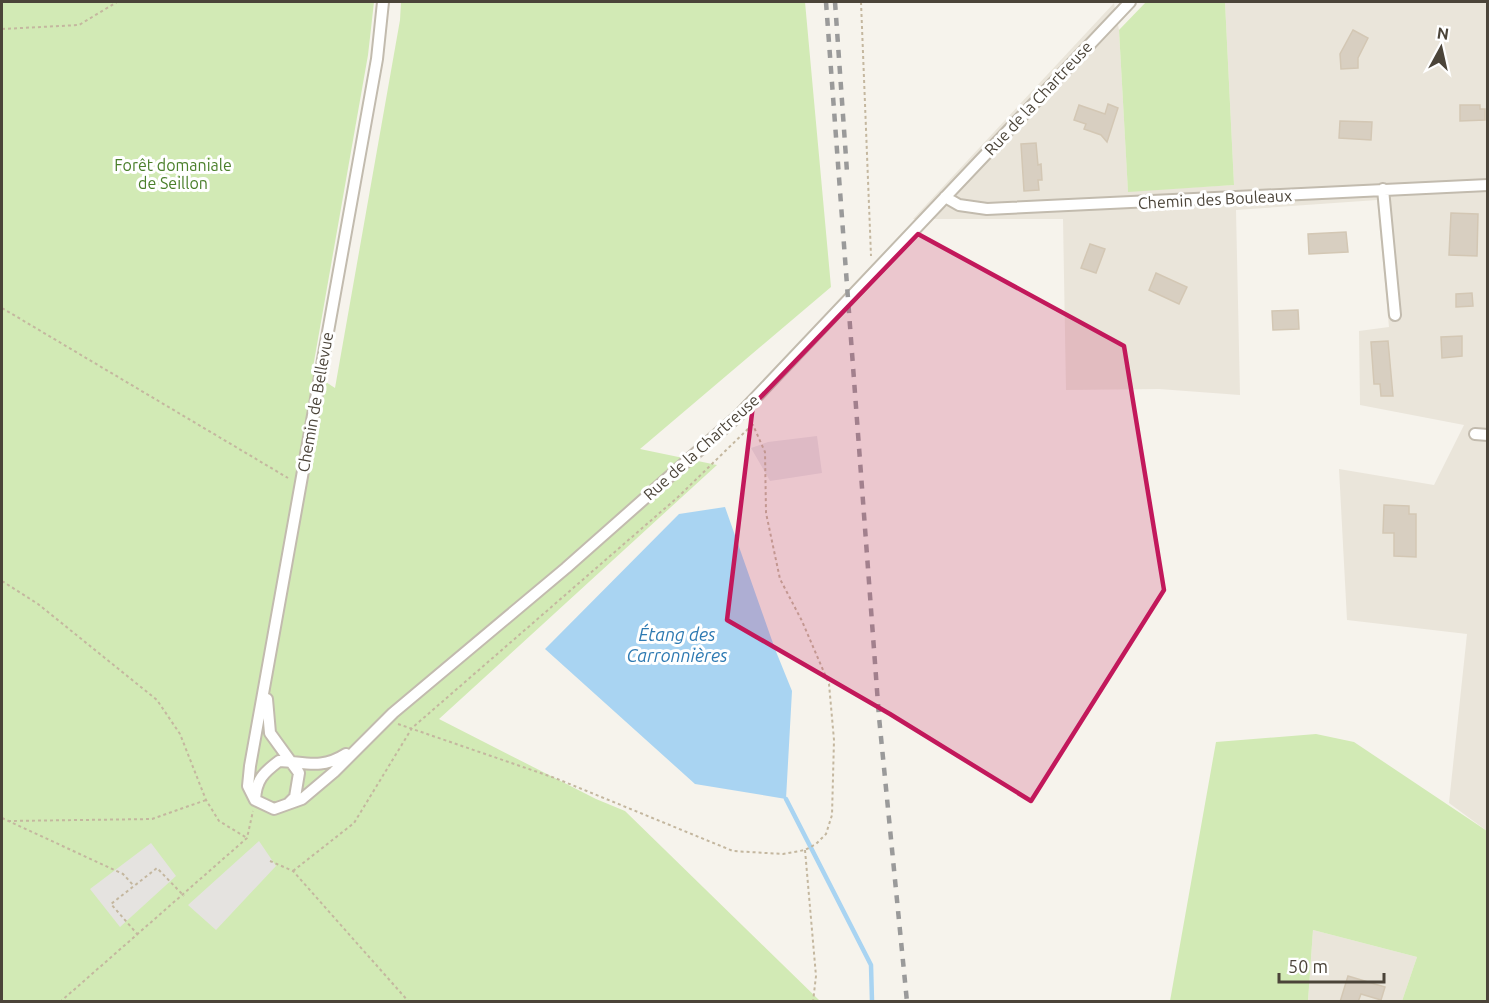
<svg xmlns="http://www.w3.org/2000/svg" width="1489" height="1003" font-family="Ubuntu,sans-serif">
<style>
.residential{fill:#eae5da}
.green{fill:#d2eab5}
.parking{fill:#e5e3e0}
.water{fill:#a9d4f2}
.lines{fill:none;stroke-linecap:round;stroke-linejoin:round}
.stream{stroke:#a9d4f2;stroke-width:4.5}
.building{fill:#d8cfc1;stroke:#d3c7b4;stroke-width:1.5}
.street-casing{stroke:#c2bbae;stroke-width:14}
.path{stroke:#c4b79f;stroke-width:2;stroke-dasharray:3 3;stroke-linecap:butt}
.street{stroke:#fff;stroke-width:10}
.rail{stroke:#9a9a9a;stroke-width:4.5;stroke-dasharray:8 8;stroke-linecap:butt}
.marked{fill:#c2185b;fill-opacity:0.2;stroke:#c2185b;stroke-width:4.5;stroke-linejoin:round}
.labels{text-anchor:middle;stroke-width:6;stroke-linejoin:round;paint-order:stroke}
.street-label{font-size:16px;fill:#4b4439;stroke:#fff}
.park-label{font-size:16px;fill:#4a7f2a;stroke:#fff}
.water-label{font-size:18px;font-style:italic;fill:#2e7ab2;stroke:#fff}
</style>
<rect width="100%" height="100%" fill="#f6f3ec"/>
<path class="residential" d="M1225 2H1487V831L1449 803 1467 634 1347 620 1339 469 1434 485 1464 425 1360 405 1359 331 1389 327 1377 200 1236 210 1240 395 1159 389 1066 390 1063 219H913L1114 3 1119 30 1128 191 1234 185Z
M1313 930 1417 957 1402 1001 1308 1002Z"/>
<path class="green" d="M2 2H374L368 55 312 373 335 388 400 20 401 2H805L831 287 640 449 717 465 439 719 596 799 625 811 820 1001 2 1002Z
M1146 2H1225L1234 185 1128 192 1119 30Z
M1316 734 1354 742 1487 831V1001H1402L1417 957 1313 930 1308 1001H1170L1216 742Z"/>
<path class="parking" d="M817 436 822 473 770 481 751 448 768 442Z
M259 841 276 866 216 930 188 905Z
M151 843 176 876 120 927 90 889Z"/>
<path class="water" d="M725 507 775 649 792 691 786 799 695 784 545 649 679 514Z"/>
<g class="lines">
<path class="stream" d="M786 799 871 965 872 1001"/>
</g>
<path class="building" d="M1353 30 1368 38 1358 58V68L1341 69 1340 54Z
M1108 104 1118 108 1107 142 1101 135 1084 129 1086 124 1074 120 1079 105 1105 114Z
M1460 105H1480V109H1485V120L1460 121Z
M1340 121 1372 122 1371 140 1339 138Z
M1036 143 1038 165 1041 164 1042 180H1038L1039 190 1024 191 1021 144Z
M1451 213 1478 214 1477 256 1449 255Z
M1346 232 1348 252 1309 254 1308 234Z
M1090 244 1105 249 1096 273 1081 268Z
M1156 273 1187 287 1179 304 1149 290Z
M1472 293 1473 306 1456 307V294Z
M1298 310 1299 329 1273 330 1272 311Z
M1462 336V356L1442 358 1441 337Z
M1388 341 1393 396H1381L1380 384H1374L1371 342Z
M1384 505 1409 506V514H1416V557L1394 556V533H1383Z
M1348 976 1385 987 1381 1000 1361 994 1358 1002H1340Z"/>
<g class="lines">
<defs>
<path id="street" d="M1383 189 1395 315
M945 197 959 205 987 209 1488 185
M1475 434 1488 435
M267 699 270 733 299 773 295 797 289 803
M255 800 274 809 302 799 334 772 393 713 566 568 739 415 1130 2
M255 800 248 786 250 766 377 59 383 2
M255 800C256 780 263 773 279 761 305 762 321 770 346 754"/>
</defs>
<use href="#street" class="street-casing"/>
<path class="path" d="M861 2 871 256
M2 29 79 25 117 2
M2 308 288 478
M2 581 38 604 157 700 180 734 206 800 219 821 247 838
M398 724 555 778 733 851 783 854 805 850 816 844 826 834 832 815 834 740 829 684 802 621 780 579 766 513 765 452 753 425 749 422
M2 818 123 874 134 886
M8 821 152 819 206 800
M805 850 816 976 813 1002
M270 861 293 871 409 1002
M293 871 354 823 412 728 678 497 752 425
M138 935 111 904 157 868 184 896
M60 1002 247 838 253 811"/>
<use href="#street" class="street"/>
<path class="rail" d="M826 2 879 717 907 1002
M835 2 847 172"/>
</g>
<path class="marked" d="M918 234 1124 346 1164 590 1031 801 890 714 727 620 753 405Z"/>
<g class="labels">
<g class="street-label">
<text transform="translate(1038 98) rotate(-47)" y="6">Rue de la Chartreuse</text>
<text transform="translate(1215 199) rotate(-3)" y="6">Chemin des Bouleaux</text>
<text transform="translate(315 402) rotate(-80)" y="6">Chemin de Bellevue</text>
<text transform="translate(701 447) rotate(-42)" y="6">Rue de la Chartreuse</text>
</g>
<g class="park-label">
<text x="173" y="171">Forêt domaniale<tspan x="173" dy="18">de Seillon</tspan></text>
</g>
<g class="water-label">
<text x="677" y="641">Étang des<tspan x="677" dy="21">Carronnières</tspan></text>
</g>
</g>
<rect width="1489" height="1003" fill="none" stroke="#4b4439" stroke-width="6"/>
<g transform="translate(1441 48) rotate(8)" stroke="#ffffff" stroke-width="4.5" paint-order="stroke">
<path d="M0-4.5L10 22L0 15L-10 22Z" fill="#4b4439"/>
<text y="-9" font-size="16" font-weight="bold" text-anchor="middle" fill="#4b4439">N</text>
</g>
<path d="M1279 973v9h105v-9" fill="none" stroke="#4b4439" stroke-width="3"/>
<text x="1288" y="973" font-size="18" fill="#4b4439" stroke="#ffffff" stroke-width="4.5" paint-order="stroke">50 m</text>
</svg>
